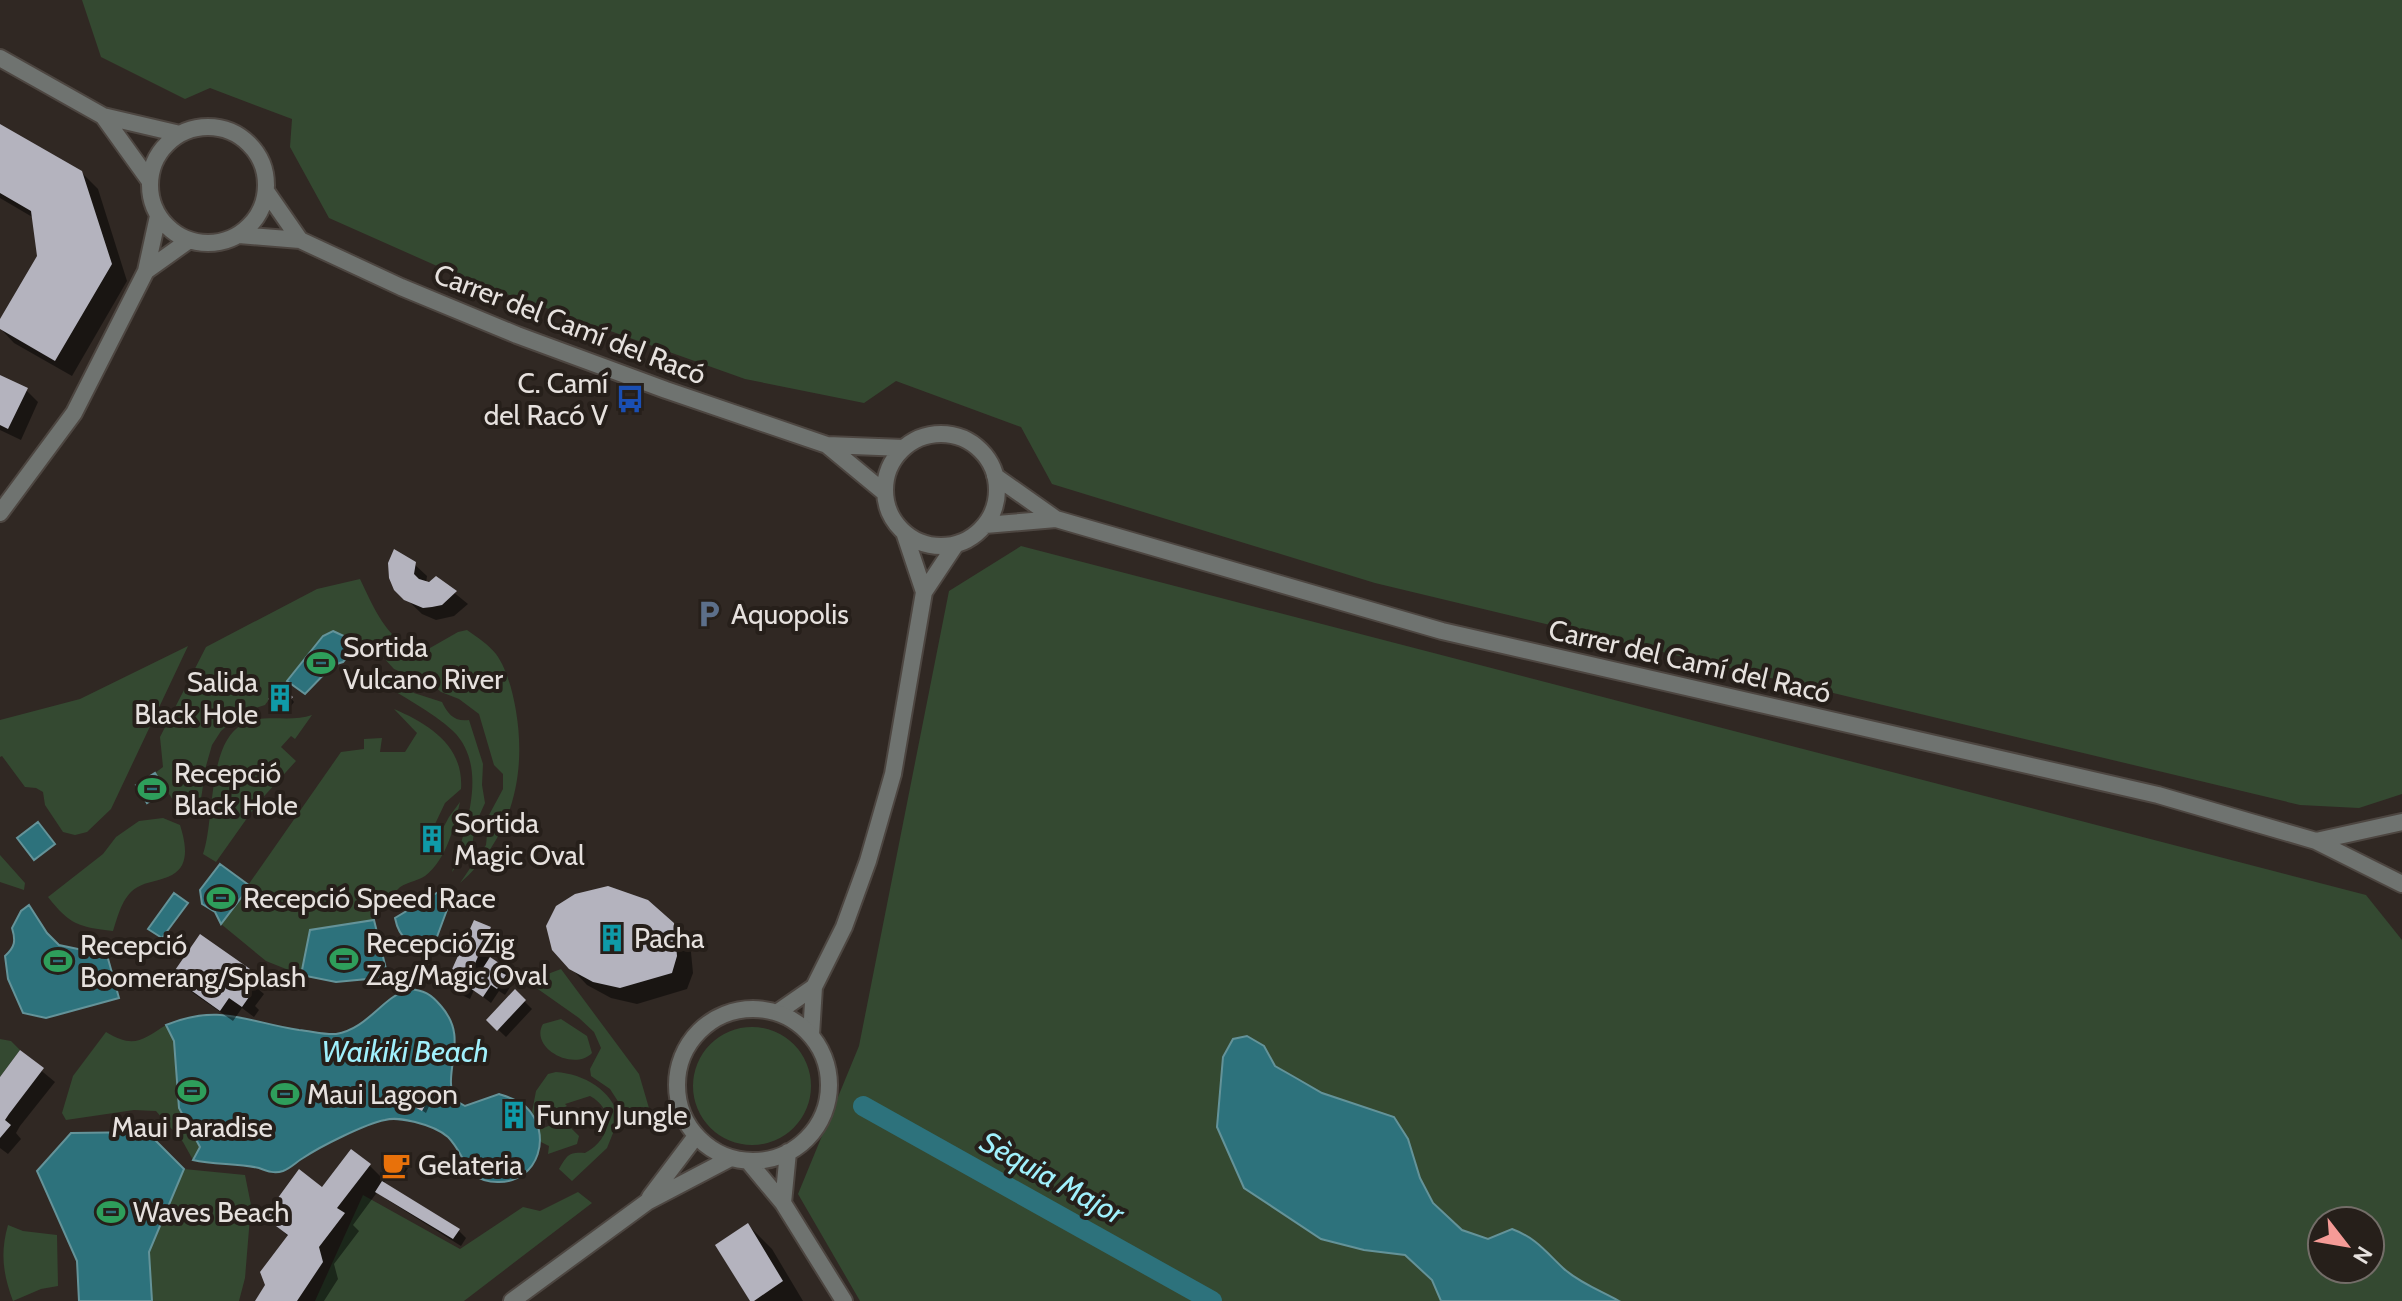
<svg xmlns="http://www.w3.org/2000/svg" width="2402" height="1301" font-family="Cabin,sans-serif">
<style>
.green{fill:#344931;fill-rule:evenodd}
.water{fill:#2d727c;stroke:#649399;stroke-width:2}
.shadow{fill:#0007}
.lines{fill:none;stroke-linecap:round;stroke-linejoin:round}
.canal{stroke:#2d727c;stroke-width:20}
.building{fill:#b4b3be}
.minor-casing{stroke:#4d4641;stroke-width:20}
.tertiary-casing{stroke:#4d4641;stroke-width:20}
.minor{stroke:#6f7370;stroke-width:16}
.tertiary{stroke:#6f7370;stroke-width:16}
.labels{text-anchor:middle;stroke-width:8;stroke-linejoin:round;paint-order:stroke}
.street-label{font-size:28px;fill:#e6e1de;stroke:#261f1a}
.poi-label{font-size:28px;fill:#e6e1de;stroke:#261f1a;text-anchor:start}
.water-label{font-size:30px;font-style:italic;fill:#a0f0fc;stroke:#261f1a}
</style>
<rect width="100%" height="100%" fill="#302823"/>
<path class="green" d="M82 0H2402V794L2359 808 2300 805 1375 583 1052 484 1021 427 896 381 864 403 745 379 473 282 329 218 290 147 292 119 210 88 185 99 101 57Z
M1021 546 2366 895 2402 940V1301H860L798 1194 859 1046 949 591ZM2322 1221H2370V1269H2322Z
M360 579C377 615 383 630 416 656L458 632 467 630C477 637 489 645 496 654 507 669 513 693 516 711 527 776 511 839 460 883L486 845 489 815 503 789V774L494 765 479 714 459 699 441 692 421 674 401 672 394 669 382 656 366 655 351 649 350 643 323 636 282 689 278 687 265 705 243 712 221 731 212 745 206 766 201 799 193 808 175 803 155 773 163 767 160 737 206 647 317 589Z
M188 646 111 809 87 832 75 835 63 832 45 805 43 792 36 788 25 787 2 756 0 757V720L80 699Z
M390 678 401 682 414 693 442 702C448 714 454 722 469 720L483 764 482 785 485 803 475 825 472 847 452 872C465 830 490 767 453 731 432 711 401 697 377 679Z
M394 709C429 724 464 746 461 789L445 803 427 841 435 843 449 817 460 802C454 827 447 859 425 876 416 882 404 882 397 890 389 898 382 911 374 920L311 930 301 975 266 961 221 924 341 752 364 749V739L382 738 380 752H405L417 733Z
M312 715 295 739 291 736 281 747 296 761 257 804 216 862 203 854C215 820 207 743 243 724 264 713 291 723 312 715Z
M163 818 180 825C185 841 191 865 172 875 161 881 147 881 136 888 122 897 118 916 113 931 79 927 70 925 48 897L103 854 116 837 139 821Z
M0 855 25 883 24 890 0 882Z
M505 966H512L537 978 561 969 639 1074 651 1115 632 1123 610 1089 591 1076 590 1069 601 1048 594 1032 579 1018Z
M561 1019 587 1036 592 1053C574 1072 529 1048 543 1024Z
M166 1025 174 1041 179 1108 200 1148 193 1160 183 1142 156 1111 134 1110 66 1120 62 1113 73 1076 106 1032C134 1049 142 1040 166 1025Z
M693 1086a59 59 0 1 1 118 0a59 59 0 1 1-118 0Z
M0 1039 11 1041 20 1050 0 1077Z
M556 1072C584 1074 612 1090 619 1118L607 1148 572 1181 559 1169C568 1154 569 1152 585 1153 610 1140 617 1111 590 1096L565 1104 567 1106 537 1120 532 1112 536 1091 548 1074Z
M560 1121H564L579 1136 577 1144 548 1154 549 1146 541 1142 539 1130Z
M184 1169 245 1175 251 1205 245 1278 239 1301H152L149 1252Z
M578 1192 592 1203 464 1301H315L363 1195 460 1249 523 1207 540 1211Z
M8 1225 23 1231 57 1235 58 1286 41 1289 13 1301C3 1274 0 1253 8 1225Z"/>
<path class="water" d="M333 631 348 638 350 654 343 662 333 665 305 694 287 681 323 636Z
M155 773 166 791 147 803 136 785Z
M38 822 55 844 34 860 17 838Z
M220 864 250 886 221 924 215 912 202 904 200 890Z
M445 888 452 896 434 945C413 950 399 939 395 918Z
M174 893 188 903 162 938 148 929Z
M29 905 47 933 59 945 107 955 119 998 46 1018 23 1013 8 979 5 956C15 947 16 941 12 928L21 911Z
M374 920 388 977 336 982 301 975 310 930Z
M408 989C424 990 431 994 441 1006 469 1038 444 1065 453 1099L465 1106 499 1094C508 1097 519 1100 526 1107 553 1133 539 1182 499 1182 465 1183 467 1156 448 1137 439 1129 427 1125 415 1122 406 1120 395 1117 385 1120 365 1124 321 1146 303 1158 296 1162 291 1168 283 1171 274 1174 267 1171 259 1168 237 1163 214 1165 193 1160L200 1147 179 1108 174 1041 166 1025C219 1003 247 1022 299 1030 311 1031 325 1035 336 1034 367 1029 381 999 408 989Z
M1247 1036 1264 1046 1275 1066 1296 1078 1322 1093 1394 1117 1408 1139 1420 1178 1433 1203 1462 1230 1488 1239 1512 1229C1536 1238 1545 1251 1563 1268 1578 1282 1601 1291 1619 1301H1441L1432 1280 1405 1255 1364 1250 1321 1239 1244 1188 1217 1127 1223 1057 1233 1039Z
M147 1132 184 1169 149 1252 152 1301H79L77 1261 37 1171 71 1133Z"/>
<path class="shadow" d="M0 126 81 172 98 189 127 281 72 376 14 343 0 328V323L39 257 34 218 0 198Z
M0 378 26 390 38 402 21 440 0 430Z
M414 564 427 576 426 583 436 578 468 604 454 616 436 620 422 614 396 589Z
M291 698 294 702 286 712 274 702Z
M430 837 439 843 438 846 429 840Z
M475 923 490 929 498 937 488 959 508 974 506 978 512 984 505 995 499 991 491 1003 474 990 470 999 456 992 448 984Z
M673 925 690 942 693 973 687 989 637 1004 611 998 587 985 570 967Z
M249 970 261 982 257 988 264 994 255 1006 259 1010 254 1017 242 1008 233 1021 186 988 174 976Z
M278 973 290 980 288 985 276 978Z
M515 992 532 1009 506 1037 488 1020Z
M20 1053 55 1082 20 1126 16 1133 21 1139 8 1154 0 1148V1080Z
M427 1101 430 1104 426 1113 412 1104Z
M404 1164 408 1168 403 1176 391 1169Z
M369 1165 385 1181 383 1184 458 1230 466 1238 461 1246 386 1199 378 1191 353 1225 359 1231 334 1264 338 1279 324 1301H257L268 1285 289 1237 266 1216Z
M748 1225 772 1249 803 1301H753Z"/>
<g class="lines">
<path class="canal" d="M863 1106 1212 1301"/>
</g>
<path class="building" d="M0 124 82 171 112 264 55 361 0 329V319L37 256 31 211 0 193Z
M0 375 28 388 8 429 0 425Z
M394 549 416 562 414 574 419 579 429 582 436 576 457 591 442 605 432 607 423 608 404 600 394 590 389 578 388 563Z
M279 686 293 697 282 710 268 699Z
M608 886 648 900 674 923 677 956 672 973 620 988 593 982 569 969 552 950 546 926 556 906 575 894Z
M474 920 491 927 462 993 445 985Z
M200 934 250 969 245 975 253 981 244 994 249 997 242 1007 229 998 220 1011 171 976Z
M490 957 502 965 498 971 506 975 497 989 491 985 483 997 470 988Z
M515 989 526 1000 497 1031 486 1020Z
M20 1050 44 1068 9 1114 5 1120 11 1125 0 1138V1077Z
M415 1093 428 1100 422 1111 409 1104Z
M351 1149 371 1164 337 1208 345 1213 319 1247 323 1262 297 1301H255L265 1285 260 1272 288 1235 264 1217 299 1169 322 1187Z
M392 1155 406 1163 399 1174 386 1166Z
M382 1181 460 1229 453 1239 375 1192Z
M748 1223 783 1281 754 1301H750L715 1245Z"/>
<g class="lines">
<defs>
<path id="minor" d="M0 58 103 116 180 134
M103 116 149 180
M150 185a58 58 0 1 1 116 0a58 58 0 1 1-116 0Z
M266 191 300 240
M239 235 300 240 401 287 517 335 666 390 827 445 904 448
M146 271 188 241
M885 490a56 56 0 1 1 112 0a56 56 0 1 1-112 0Z
M827 445 885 493
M0 513 74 413 146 271 158 216
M1056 519 1442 631 2158 795 2316 841
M985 525 1056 519 995 476
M904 532 924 592
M2402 822 2316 841 2402 884
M778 1012 814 987
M811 1035 814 987 844 927 868 861 893 774 924 592 956 544"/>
<path id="tertiary" d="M677 1085a76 76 0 1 1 152 0a76 76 0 1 1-152 0Z
M748 1161 783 1203 844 1301
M650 1197 696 1136
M783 1203 788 1152
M512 1301 647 1202 731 1158"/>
</defs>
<use href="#minor" class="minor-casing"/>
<use href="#tertiary" class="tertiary-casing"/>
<use href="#minor" class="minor"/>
<use href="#tertiary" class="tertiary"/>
</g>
<defs>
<symbol id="bus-bare" viewBox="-9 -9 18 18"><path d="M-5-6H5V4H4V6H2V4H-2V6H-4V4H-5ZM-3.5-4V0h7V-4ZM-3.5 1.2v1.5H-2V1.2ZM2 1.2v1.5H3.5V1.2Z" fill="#1a4fb4" stroke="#261f1a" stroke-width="2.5" paint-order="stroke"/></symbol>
<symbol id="parking-bare" viewBox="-9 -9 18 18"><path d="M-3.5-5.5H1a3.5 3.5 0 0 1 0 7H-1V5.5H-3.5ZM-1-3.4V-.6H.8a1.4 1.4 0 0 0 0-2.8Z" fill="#5c6f8a" stroke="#261f1a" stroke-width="2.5" paint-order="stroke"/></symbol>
<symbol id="stadium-bare" viewBox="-9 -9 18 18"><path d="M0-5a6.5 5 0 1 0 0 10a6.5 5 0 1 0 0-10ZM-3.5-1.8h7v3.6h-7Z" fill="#2e9e5b" stroke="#261f1a" stroke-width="2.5" paint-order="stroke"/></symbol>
<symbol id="building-bare" viewBox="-9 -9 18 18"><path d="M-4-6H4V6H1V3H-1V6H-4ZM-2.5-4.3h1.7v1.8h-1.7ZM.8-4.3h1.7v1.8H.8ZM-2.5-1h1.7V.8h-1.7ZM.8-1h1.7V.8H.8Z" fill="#0f9aa8" stroke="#261f1a" stroke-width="2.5" paint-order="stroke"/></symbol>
<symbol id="cafe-bare" viewBox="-9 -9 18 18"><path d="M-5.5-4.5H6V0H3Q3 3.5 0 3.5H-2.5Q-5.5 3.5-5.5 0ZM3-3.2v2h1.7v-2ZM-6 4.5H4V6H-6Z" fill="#e8710a" stroke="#261f1a" stroke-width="2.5" paint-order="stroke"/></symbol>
</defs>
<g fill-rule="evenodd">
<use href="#bus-bare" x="610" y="379" width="40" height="40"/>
<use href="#parking-bare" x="689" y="594" width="40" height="40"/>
<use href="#stadium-bare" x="301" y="643" width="40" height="40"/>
<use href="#building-bare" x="260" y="678" width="40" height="40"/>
<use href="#stadium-bare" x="132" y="769" width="40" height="40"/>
<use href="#building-bare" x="412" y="819" width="40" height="40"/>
<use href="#stadium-bare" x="201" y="878" width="40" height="40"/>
<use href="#building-bare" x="592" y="918" width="40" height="40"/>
<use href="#stadium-bare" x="324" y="939" width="40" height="40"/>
<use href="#stadium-bare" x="38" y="941" width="40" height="40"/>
<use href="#stadium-bare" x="172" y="1071" width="40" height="40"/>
<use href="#stadium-bare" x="265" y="1074" width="40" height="40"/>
<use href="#building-bare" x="494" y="1095" width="40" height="40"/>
<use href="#cafe-bare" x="376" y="1145" width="40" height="40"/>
<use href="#stadium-bare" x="91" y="1192" width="40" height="40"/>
</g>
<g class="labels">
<g class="street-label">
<text transform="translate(570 324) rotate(21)" y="10">Carrer del Camí del Racó</text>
<text transform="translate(1690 661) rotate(13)" y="10">Carrer del Camí del Racó</text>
</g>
<g class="poi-label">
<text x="608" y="393" text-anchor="end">C. Camí<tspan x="608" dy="32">del Racó V</tspan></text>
<text x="731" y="624">Aquopolis</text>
<text x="343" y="657">Sortida<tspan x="343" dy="32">Vulcano River</tspan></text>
<text x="258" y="692" text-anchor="end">Salida<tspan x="258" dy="32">Black Hole</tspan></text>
<text x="174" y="783">Recepció<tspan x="174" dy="32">Black Hole</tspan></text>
<text x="454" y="833">Sortida<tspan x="454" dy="32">Magic Oval</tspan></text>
<text x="243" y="908">Recepció Speed Race</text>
<text x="634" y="948">Pacha</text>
<text x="366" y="953">Recepció Zig<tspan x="366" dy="32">Zag/Magic Oval</tspan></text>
<text x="80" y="955">Recepció<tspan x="80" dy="32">Boomerang/Splash</tspan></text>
<text x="307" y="1104">Maui Lagoon</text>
<text x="536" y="1125">Funny Jungle</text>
<text x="192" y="1137" text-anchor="middle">Maui Paradise</text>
<text x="418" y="1175">Gelateria</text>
<text x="133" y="1222">Waves Beach</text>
</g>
<g class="water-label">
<text x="405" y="1062">Waikiki Beach</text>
<text transform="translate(1052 1178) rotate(29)" y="10">Sèquia Major</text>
</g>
</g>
<g transform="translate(2346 1245) rotate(121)"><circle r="38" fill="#261f1a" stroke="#736d68" stroke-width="2"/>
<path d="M0-6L14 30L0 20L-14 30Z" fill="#f59b97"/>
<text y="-12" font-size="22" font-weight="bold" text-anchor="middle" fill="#e6e1de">N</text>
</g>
</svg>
